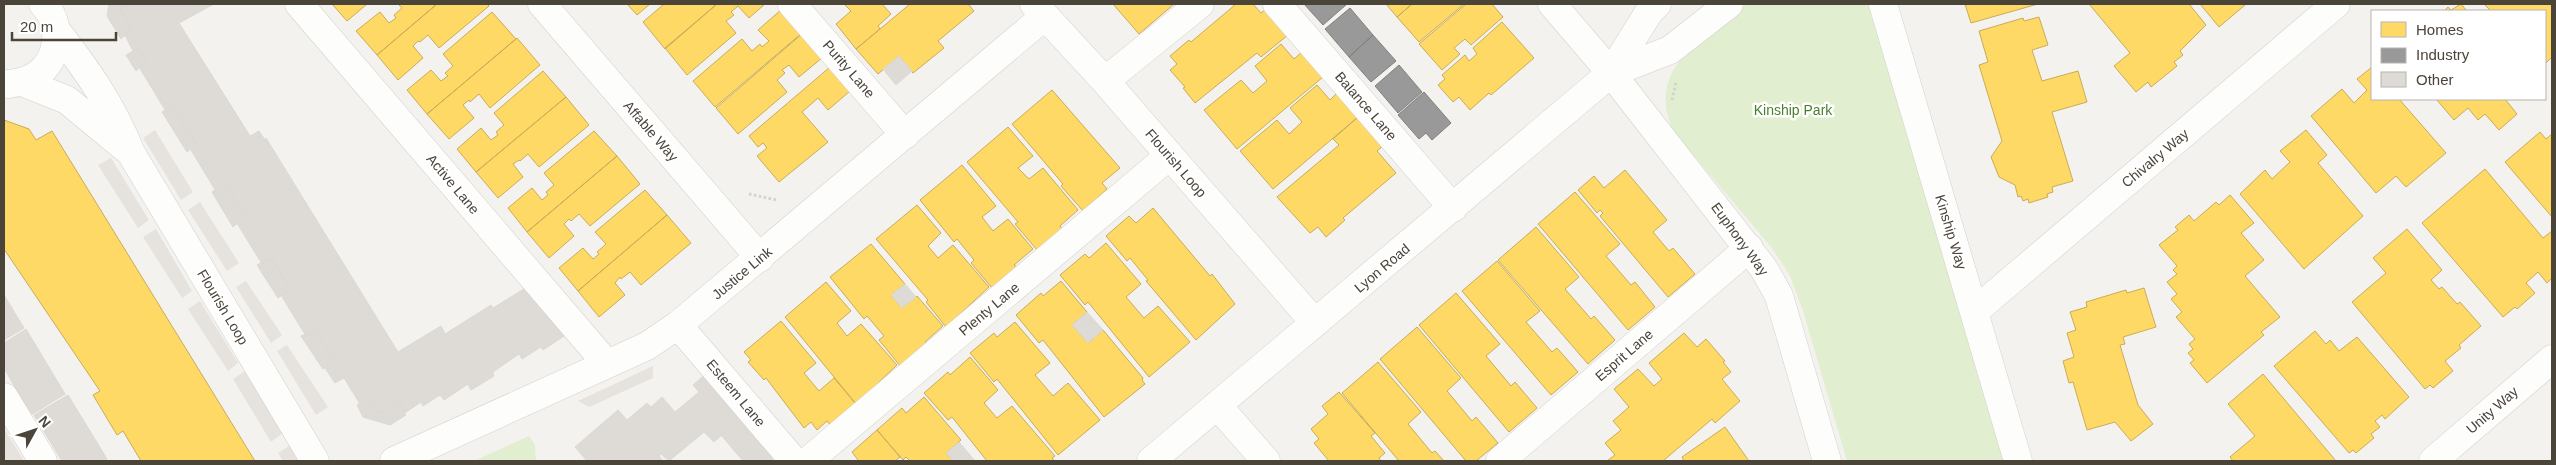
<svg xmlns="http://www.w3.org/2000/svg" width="2556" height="465" font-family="Arial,sans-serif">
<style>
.green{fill:#e1eecf}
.parking{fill:#e6e3df}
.homes{fill:#ffd966;stroke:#c9ac58}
.industry{fill:#999;stroke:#82807c}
.building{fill:#dedbd6;stroke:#dcd9d4}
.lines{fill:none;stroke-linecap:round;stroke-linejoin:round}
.minor-casing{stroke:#d2d0cb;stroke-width:29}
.path{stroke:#d3d2cc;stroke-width:3;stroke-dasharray:2.5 2.5;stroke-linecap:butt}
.minor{stroke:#fdfdfc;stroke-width:28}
.labels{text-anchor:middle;stroke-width:5;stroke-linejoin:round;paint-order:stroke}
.street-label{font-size:14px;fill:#4b4439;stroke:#fff}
.park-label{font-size:14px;fill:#4a7f2a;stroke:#fff}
</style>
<rect width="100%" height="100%" fill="#f4f2ee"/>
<path class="green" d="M1746 4H1872L2005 461H1847L1803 311 1790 276 1772 248 1674 132C1643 69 1704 38 1746 4Z
M529 436 535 445 536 461H474Z"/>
<path class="parking" d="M155 130 193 192 181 200 143 138Z
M111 158 149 220 138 228 98 165Z
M200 202 239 263 227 271 188 210Z
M156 229 192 291 182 298 143 237Z
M246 281 282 335 271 343 236 287Z
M200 301 238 363 228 371 188 309Z
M287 345 328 407 316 415 277 351Z
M653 366V378L589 407 578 401Z
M245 371 283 433 271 442 233 379Z
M4 428 24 461H4Z
M290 445 300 461H283L278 453Z"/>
<path class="homes" d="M332 4H367L347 21Z
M398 4H437L377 55 356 31 380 12 389 23 396 18 394 15 402 8Z
M437 4H487L489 6 439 48 428 35 420 42 418 41 413 46 423 58 398 80 377 55Z
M627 4H650L637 15Z
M664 4H717L665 49 643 22Z
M717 4H765L749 18 738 6 731 12 734 15 726 21 736 33 687 75 665 48Z
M844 4H882L891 14 878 26 880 29 856 49 836 24 851 11Z
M910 4H968L974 11 938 41 944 48 913 73 899 56 878 74 856 49Z
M1113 4H1174L1139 34Z
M1236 4H1253L1261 13 1266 9 1288 35 1261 57 1257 53 1195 103 1183 88 1185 87 1170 70 1177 64 1170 56 1189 40 1191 42Z
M1386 4H1412L1397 17Z
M1412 4H1464L1419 42 1397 17Z
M1466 4H1492L1503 17 1471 45 1465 39 1454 48 1460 54 1442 70 1419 44Z
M1965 4H2038L1971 23Z
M2089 4H2189L2206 25 2180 51 2183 55 2174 62 2177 66 2151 87 2148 82 2136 92 2114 66 2130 53Z
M2200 4H2244L2245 5 2219 27Z
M2461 4 2467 11H2444L2448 7 2451 10Z
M2484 4H2552V57L2545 64V11H2491Z
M782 9 802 33 715 107 693 81 742 39 752 51 760 44 762 47 769 41 758 30Z
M492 12 516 39 427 114 407 90 431 70 441 81 448 76 445 73 453 66 443 54Z
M2039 17 2048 45 2032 50 2042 81 2078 71 2087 102 2052 112 2073 181 2052 187 2053 192 2047 194 2048 197 2029 203 2028 199 2023 201 2021 196 2018 197 2015 185 1999 177 1991 157 2002 141 1979 65 1988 62 1979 31 2023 18 2024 21Z
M1502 22 1534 58 1491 95 1489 93 1470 110 1459 97 1453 102 1438 85 1445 79 1442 75 1465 55 1469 61 1477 54 1473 48Z
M803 33 823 57 799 77 789 65 782 70 785 73 777 80 787 92 738 134 716 108Z
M517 38 540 65 490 108 479 94 470 102 469 100 463 105 474 118 449 139 427 114Z
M1281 44 1294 59 1302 52 1323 77 1237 149 1204 110 1241 80 1253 93 1267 81 1255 66Z
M830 67 850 91 828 110 818 98 802 112 828 142 779 182 757 156 767 148 763 143 758 147 749 136Z
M2372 67V99H2399L2446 153 2406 187 2396 176 2376 193 2311 116 2342 89 2354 103 2367 90 2357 79Z
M543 71 566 97 476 172 457 149 481 128 491 140 498 135 496 132 504 125 494 113Z
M1317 85 1330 100 1338 92 1358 117 1273 189 1240 151 1277 120 1289 134 1302 122 1290 108Z
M1052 90 1120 168 1102 183 1107 189 1083 211 1061 186 1063 184 1012 124Z
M566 97 589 125 539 167 528 154 520 161 519 160 513 164 523 177 498 198 476 172Z
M2436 99H2505L2517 114 2499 130 2485 114 2478 120 2468 108 2454 120Z
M1358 117 1383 146 1377 151 1396 173 1343 218 1345 220 1326 237 1318 227 1310 233 1277 197 1339 145 1333 139Z
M4 120 29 129 36 140 52 131 255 461H141L123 431 117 435 93 395 100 391 4 249Z
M1008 127 1033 156 1018 168 1029 179 1043 168 1078 210 1060 226 1062 229 1037 250 1015 224 1018 222 967 162Z
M2306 130 2327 155 2318 163 2363 216 2304 269 2240 194 2265 170 2272 179 2290 162 2280 151Z
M594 131 617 156 527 232 508 208 532 188 542 200 548 195 546 192 554 185 544 173Z
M2540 132 2546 139 2552 134V217L2505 162Z
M617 156 640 184 590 226 579 214 571 221 569 219 564 224 574 236 549 258 527 232Z
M962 165 996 206 982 217 993 231 1008 219 1033 249 1014 265 1017 267 992 288 971 263 974 260 957 239 954 242 920 200Z
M2485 169 2543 238 2552 231V278L2547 283 2538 272 2526 283 2535 293 2517 309 2515 307 2503 317 2422 223Z
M1625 170 1667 220 1653 232 1669 251 1673 248 1695 274 1668 297 1600 216 1603 213 1600 210 1597 213 1578 190 1594 176 1604 188Z
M645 190 667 215 578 291 559 268 583 248 593 259 599 254 597 252 606 244 595 232Z
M1575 192 1620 244 1606 256 1631 285 1635 282 1655 307 1628 330 1538 224Z
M2230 195 2254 223 2241 233 2264 260 2245 276 2280 317 2261 332 2264 335 2207 383 2190 363 2194 360 2188 353 2193 349 2189 344 2195 339 2176 317 2182 312 2171 299 2177 294 2167 282 2177 274 2173 270 2177 266 2159 245 2178 230 2175 227 2189 215 2194 221 2216 202 2219 205Z
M917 205 941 233 928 246 938 258 953 245 989 287 946 327 926 302 928 300 876 239Z
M1153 208 1210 276 1212 274 1235 304 1196 340 1146 281 1148 280 1130 258 1127 261 1106 236 1129 216 1136 223Z
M667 215 691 243 641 285 630 272 621 279 620 277 615 283 625 295 599 317 578 291Z
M1536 227 1579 277 1565 289 1591 319 1594 316 1615 340 1588 364 1498 260Z
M2407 229 2442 270 2431 280 2439 289 2442 287 2457 304 2460 302 2481 326 2459 345 2461 348 2445 361 2453 371 2433 388 2430 385 2425 389 2352 302 2386 273 2373 258Z
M1106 243 1141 284 1126 297 1144 318 1158 306 1190 342 1149 377 1088 302 1085 305 1060 275 1085 254 1089 258Z
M871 244 905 284 891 295 902 308 917 296 943 326 925 342 928 344 901 367 879 340 884 336 867 316 864 319 830 277Z
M1497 261 1540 311 1526 322 1552 352 1557 348 1578 372 1551 395 1462 291Z
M1061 281 1087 312 1072 325 1088 343 1103 330 1143 378 1142 380 1145 384 1104 417 1043 340 1039 343 1016 315 1041 293 1043 296Z
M826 282 851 311 837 323 847 336 861 324 897 365 856 404 785 317Z
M2144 288 2156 327 2123 337 2125 344 2120 345 2138 405 2153 424 2131 441 2115 422 2087 430 2073 382 2069 383 2063 361 2074 357 2067 333 2076 330 2070 312 2087 307 2086 302 2126 290 2127 293Z
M1456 293 1500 344 1486 356 1511 386 1515 382 1537 408 1509 432 1419 325Z
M781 321 816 363 804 373 819 391 834 378 856 404 831 426 827 421 817 430 811 422 804 428 766 378 764 380 748 362 751 360 744 352Z
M1015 322 1050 363 1035 375 1053 396 1068 383 1100 420 1058 455 997 379 994 382 970 353 994 333 997 337Z
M1417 327 1461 378 1447 391 1472 421 1476 417 1498 443 1476 461H1466L1380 359Z
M2315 331 2326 344 2330 340 2339 351 2357 337 2409 397 2385 419 2382 415 2375 421 2380 427 2371 434 2374 438 2356 453 2353 450 2349 453 2274 366Z
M1684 333 1697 347 1706 339 1725 361 1723 362 1731 372 1722 379 1740 401 1715 423 1712 419 1663 461H1607L1615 455 1605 443 1621 430 1613 421 1629 407 1614 389 1638 369 1654 386 1662 379 1649 363Z
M970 357 998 390 984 403 997 418 1012 406 1055 456 1052 458 1055 461H987L952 417 948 420 924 393 948 372 950 375Z
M1378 362 1421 412 1408 424 1432 453 1435 451 1444 461H1399L1342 393Z
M2263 374 2336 461H2233L2230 457 2255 436 2228 404Z
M1339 392 1375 433 1371 436 1385 453 1379 458 1381 461H1329L1314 443 1319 439 1311 429 1328 414 1322 406Z
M924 397 961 440 946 453 953 461H910L906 457 903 460 877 430 902 408 906 413Z
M1725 427 1749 461H1684L1682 457Z
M877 430 900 457 895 461H857L858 460 852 452Z"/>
<path class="industry" d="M1304 4H1347L1323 25Z
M1350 8 1373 35 1349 57 1325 29Z
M1373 35 1396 61 1371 82 1349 57Z
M1399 65 1422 92 1398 113 1375 86Z
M1424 92 1451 123 1432 140 1426 133 1419 139 1398 115Z"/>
<path class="building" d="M109 4H128L120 8 132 29 121 39 107 16Z
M128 4H214L179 23 250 136 259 131 265 140 266 138 398 352 441 326 445 334 491 305 493 308 532 284 564 336 543 350 541 347 522 359 519 354 493 372 494 376 471 390 468 384 444 400 440 395 423 406 421 402 406 412 400 401 379 414 369 398 360 404 344 378 335 383 325 368 334 360 316 330 306 336 281 295 290 289 271 258 262 264 238 225 236 223 245 216 227 187 217 193 191 150 196 144 174 107 167 113 139 67 146 62 139 48 133 51 125 35 132 29 120 8Z
M139 48 146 62 136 71 126 55Z
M899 56 912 71 896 85 883 69Z
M174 107 196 144 187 152 162 112 165 110 167 113Z
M227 187 245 216 233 227 212 192 215 190 217 193Z
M271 258 290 289 278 298 257 265Z
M905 284 916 297 902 308 891 295Z
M4 295 24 328 4 340Z
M1087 312 1103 330 1088 343 1072 325Z
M26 329 65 394 31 415 4 368V343Z
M316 330 334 360 323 369 301 336Z
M707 373 744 416 714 442 704 432 669 461 661 454 659 456 663 461H599L597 459 587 461 575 447 618 410 627 420 647 403 651 407 662 397 675 412 699 392 693 385Z
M68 395 107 459 104 461H62L34 415Z
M369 398 379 414 400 401 406 412 404 413 406 415 390 425 363 417 357 405Z
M744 416 777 456 770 461H743L721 435Z
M959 442 975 461H953L946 453Z"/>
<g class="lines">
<defs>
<path id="minor" d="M299 4 607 364
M542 4 760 258
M792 4 905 135
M1034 4 1105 81 1315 323
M1277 4 1453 208
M1552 4 1611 73 1764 269 1779 296 1827 461
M1883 4 2018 461
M56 30C87 70 112 105 131 153L315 461
M1611 73 1670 50 1729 4
M1105 81 1200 4
M22 82 67 100 130 152
M8 84C18 83 27 81 35 76 59 61 64 24 43 4
M1975 311 2336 4
M678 325 794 461
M4 397 43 461
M1217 405 1266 461
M394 461 647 346 678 325 1045 16
M808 461 1169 156
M1151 461 1611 73 1649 12 1657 4
M1500 461 1749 248
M2433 461 2552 359"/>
</defs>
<use href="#minor" class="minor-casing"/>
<path class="path" d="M1672 100 1676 82
M749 194 777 200"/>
<use href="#minor" class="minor"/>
</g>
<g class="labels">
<g class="street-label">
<text transform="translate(849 69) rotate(49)" y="5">Purity Lane</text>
<text transform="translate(1366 106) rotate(49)" y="5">Balance Lane</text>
<text transform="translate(651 131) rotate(49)" y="5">Affable Way</text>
<text transform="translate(2155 158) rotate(-40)" y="5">Chivalry Way</text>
<text transform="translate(1176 163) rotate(49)" y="5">Flourish Loop</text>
<text transform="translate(453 184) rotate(50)" y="5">Active Lane</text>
<text transform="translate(1951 232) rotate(73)" y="5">Kinship Way</text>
<text transform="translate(1740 239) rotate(54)" y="5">Euphony Way</text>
<text transform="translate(1382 268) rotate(-40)" y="5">Lyon Road</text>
<text transform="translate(742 273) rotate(-40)" y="5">Justice Link</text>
<text transform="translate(223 307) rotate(59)" y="5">Flourish Loop</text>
<text transform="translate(989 309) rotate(-40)" y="5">Plenty Lane</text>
<text transform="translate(1624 355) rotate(-41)" y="5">Esprit Lane</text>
<text transform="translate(736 393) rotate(50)" y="5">Esteem Lane</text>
<text transform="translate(2492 410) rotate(-41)" y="5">Unity Way</text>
</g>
<g class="park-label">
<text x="1793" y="115">Kinship Park</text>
</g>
</g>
<rect width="2556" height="465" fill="none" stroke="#4b4439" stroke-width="10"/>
<rect x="2371" y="10" width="175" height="90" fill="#ffffff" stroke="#b7b4b0"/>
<rect x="2381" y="22" width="25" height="15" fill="#ffd966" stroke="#b7b4b0"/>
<text x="2416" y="35" font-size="15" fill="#4b4439">Homes</text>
<rect x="2381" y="48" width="25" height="15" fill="#999999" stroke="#b7b4b0"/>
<text x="2416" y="60" font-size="15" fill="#4b4439">Industry</text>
<rect x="2381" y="72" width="25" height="15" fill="#dedbd6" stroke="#b7b4b0"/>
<text x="2416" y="85" font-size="15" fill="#4b4439">Other</text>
<g transform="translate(35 430) rotate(50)" stroke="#ffffff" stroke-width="4" paint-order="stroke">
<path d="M0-4L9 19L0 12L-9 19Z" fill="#4b4439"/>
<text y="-8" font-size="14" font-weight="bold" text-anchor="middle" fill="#4b4439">N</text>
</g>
<path d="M12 32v8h104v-8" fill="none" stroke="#4b4439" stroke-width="2.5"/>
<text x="20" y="32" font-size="15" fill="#4b4439" stroke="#ffffff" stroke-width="4" paint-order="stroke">20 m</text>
</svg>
